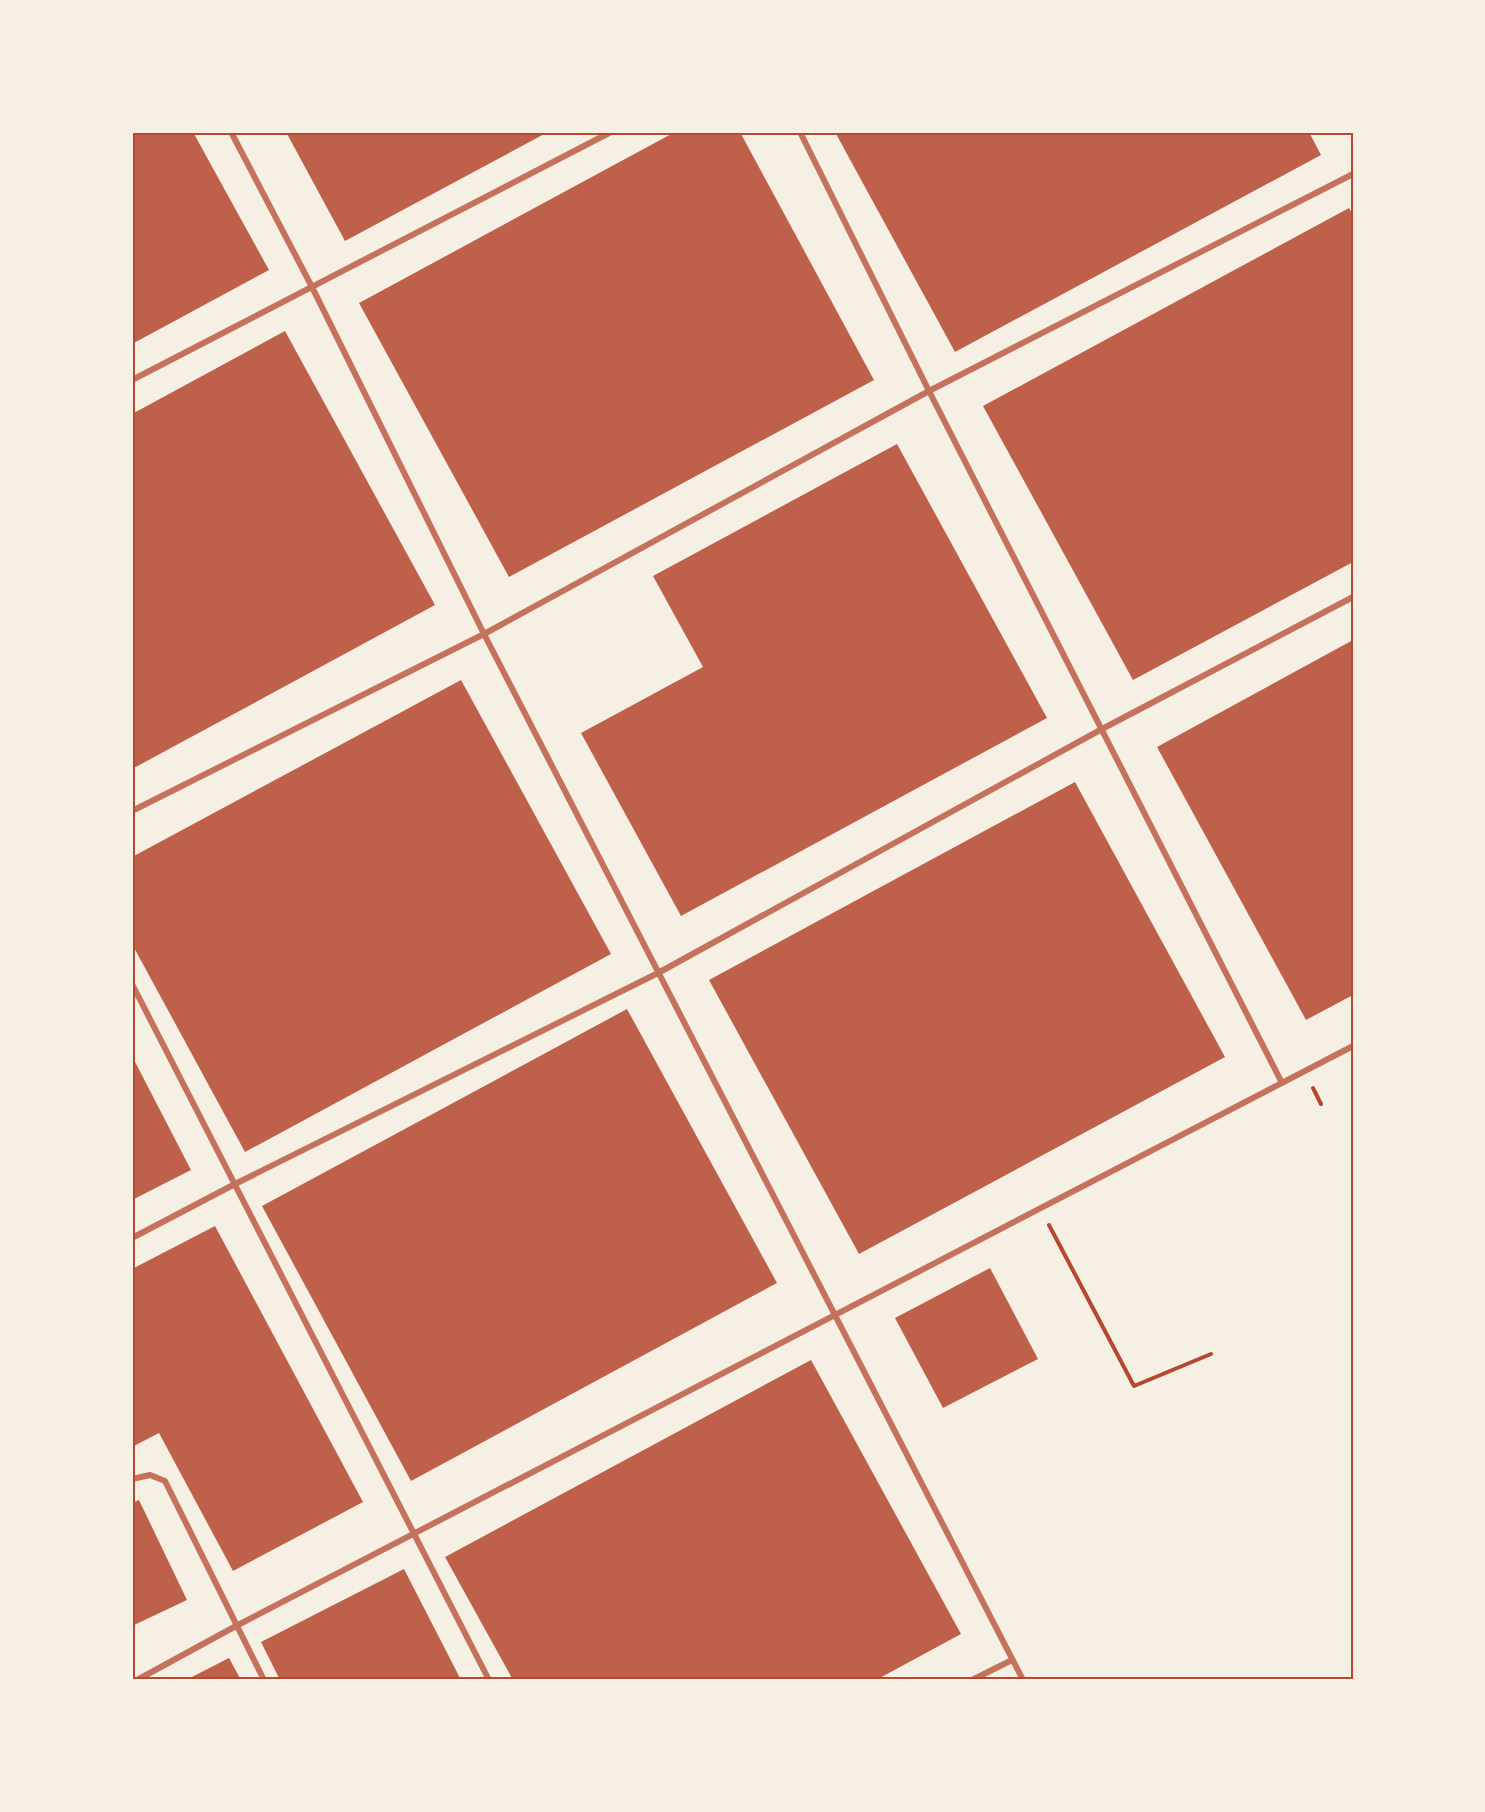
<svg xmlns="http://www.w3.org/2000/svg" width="1485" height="1812" font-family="Signika,sans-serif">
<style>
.building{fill:#bf614a}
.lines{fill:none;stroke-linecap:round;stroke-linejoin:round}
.path{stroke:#b5482f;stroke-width:4}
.minor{stroke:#c5725c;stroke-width:6}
.neatline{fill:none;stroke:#b5482f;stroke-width:2}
</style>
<rect width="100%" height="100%" fill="#f6efe4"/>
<path class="building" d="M132 132H193L269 270 132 344Z
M286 132H548L345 241Z
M675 132H740L874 380 509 577 359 303Z
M835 132H1309L1321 155 955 352Z
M1349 208 1353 215V562L1133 680 983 406Z
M285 331 435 605 132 769V414Z
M897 444 1047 718 681 916 581 733 703 667 653 576Z
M1353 640V995L1306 1020 1157 747Z
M461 680 611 954 245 1152 132 944V857Z
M1075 782 1225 1057 859 1254 709 980Z
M627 1009 777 1283 411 1481 262 1206Z
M132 1056 191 1170 132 1200Z
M215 1226 363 1502 233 1571 159 1433 132 1447V1269Z
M990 1268 1038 1359 943 1408 895 1318Z
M811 1360 961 1634 876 1680H513L445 1557Z
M139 1500 187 1600 132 1626V1503Z
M404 1569 461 1680H280L261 1642Z
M229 1658 241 1680H186Z"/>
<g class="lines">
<path class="path" d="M1313 1088 1321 1104
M1049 1225 1134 1386 1211 1354"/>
<path class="minor" d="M231 132 312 287 484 634 1023 1680
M800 132 929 391 1282 1083
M132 380 611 132
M132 811 484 634 929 391 1353 174
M132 984 489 1680
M132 1238 235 1184 658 973 1102 729 1353 597
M132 1479 150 1475 165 1481 264 1680
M137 1680 236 1626 1353 1046
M972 1680 1012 1660"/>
</g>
<rect width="1485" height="1812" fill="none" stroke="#f6efe4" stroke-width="267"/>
<rect x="134" y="134" width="1218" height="1544" class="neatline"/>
</svg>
